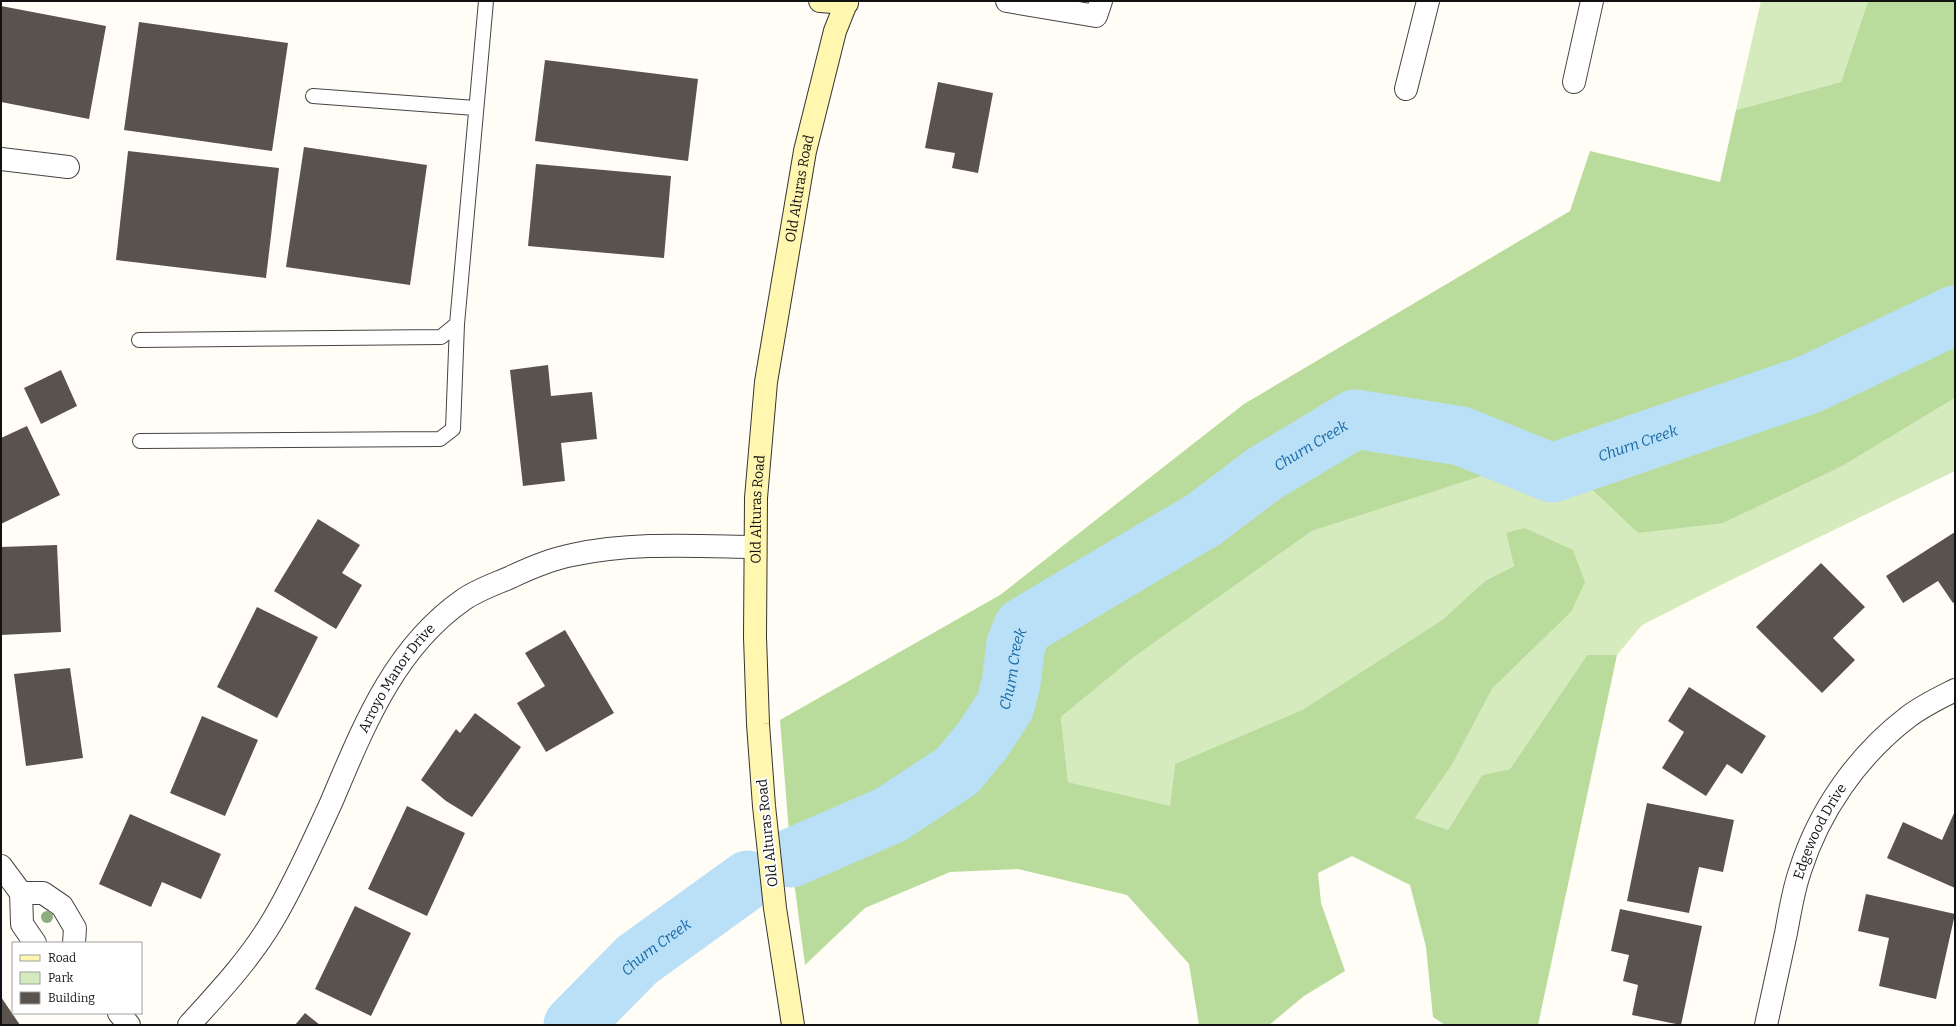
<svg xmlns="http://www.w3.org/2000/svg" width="1956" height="1026" font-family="Bitter,serif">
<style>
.green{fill:#d5ebbd}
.forest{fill:#b9dc9c}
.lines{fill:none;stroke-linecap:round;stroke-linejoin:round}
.river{stroke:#b9e0f7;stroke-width:59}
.building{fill:#5a524d}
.lane-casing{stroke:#444;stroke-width:16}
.street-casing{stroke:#444;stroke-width:24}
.secondary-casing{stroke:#333;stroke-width:24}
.lane{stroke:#fff;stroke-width:14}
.street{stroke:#fff;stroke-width:22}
.secondary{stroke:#fff6b0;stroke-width:22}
.tree{fill:#8dad7f}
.labels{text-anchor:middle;stroke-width:4;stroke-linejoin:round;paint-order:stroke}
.street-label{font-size:14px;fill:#111;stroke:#fff}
.water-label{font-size:15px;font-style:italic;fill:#1768a6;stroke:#fff}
</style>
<rect width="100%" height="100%" fill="#fffdf5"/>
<path class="green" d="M1761 1H1868L1841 82 1736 110Z
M1955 398V471L1725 583 1642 625 1617 655H1587L1510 769 1482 775 1448 830 1415 818 1452 765 1492 689 1571 612 1506 533 1514 566 1485 581 1442 620 1302 710 1175 764 1170 807 1068 782 1061 717 1134 657 1312 531 1553 453 1638 533 1844 465Z"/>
<path class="forest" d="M1868 1H1955V398L1844 465 1723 523 1638 533 1553 453 1312 531 1134 657 1061 717 1068 782 1170 806 1175 764 1302 710 1442 620 1485 581 1514 566 1506 533 1525 528 1573 550 1585 582 1571 612 1492 689 1452 765 1415 818 1448 830 1482 775 1510 769 1587 655H1617L1538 1025H1445L1433 1017 1426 947 1410 885 1352 856 1318 873 1321 903 1345 971 1304 996 1269 1025H1199L1189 964 1127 895 1018 869 950 872 865 908 805 965 791 858 780 720 1000 595 1244 404 1570 211 1590 151 1720 182 1736 110 1841 82Z"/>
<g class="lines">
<g class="river">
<path id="s1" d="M791 858 890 815 957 771 982 741 1005 706 1011 683 1016 644 1023 627 1203 520 1264 474 1355 419 1461 436 1552 473 1810 384 1955 315"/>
<path id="s2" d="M573 1025 637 960 748 880"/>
</g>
</g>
<path class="building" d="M1 6 106 26 89 119 1 102Z
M139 22 288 43 272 151 124 130Z
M545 60 698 79 688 161 535 141Z
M938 82 993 93 978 173 952 168 955 153 925 148Z
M304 147 427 165 410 285 286 267Z
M128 151 279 168 266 278 116 260Z
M536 164 671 176 664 258 528 246Z
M548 365 551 396 592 392 597 439 561 443 565 481 523 486 510 370Z
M61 370 77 406 41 424 24 388Z
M27 426 60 495 1 524V438Z
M318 519 360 545 342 573 362 585 336 629 274 591Z
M1955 532V602L1953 603 1938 581 1903 603 1886 576Z
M57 545 61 632 1 635V547Z
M1821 563 1865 607 1833 638 1855 660 1822 693 1756 627Z
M257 607 318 637 277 718 217 687Z
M565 630 614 713 546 752 517 703 545 686 525 653Z
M70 668 83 758 26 766 14 674Z
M1689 687 1766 736 1742 774 1727 764 1706 796 1662 768 1684 732 1668 721Z
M475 713 521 747 472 817 446 801 421 780 456 729 460 733Z
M202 716 258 740 225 816 170 793Z
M1647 803 1734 820 1723 872 1699 867 1689 913 1627 901Z
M407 806 465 833 427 916 368 889Z
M1955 811V888L1887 858 1903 822 1942 840Z
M130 814 221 854 201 899 162 882 151 907 99 884Z
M1866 894 1955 914 1936 999 1879 986 1889 938 1858 931Z
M355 906 411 933 371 1016 315 989Z
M1620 909 1702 926 1681 1025 1632 1015 1638 985 1623 981 1629 955 1611 951Z
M1 997 20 1025H1Z
M305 1013 320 1025H295Z"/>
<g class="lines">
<defs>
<path id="lane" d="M313 96 475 108
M139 340 441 337 457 324 486 1
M140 441 440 439 453 429 457 324"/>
<g id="street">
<path d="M1007 1 1096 16 1101 1"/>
<path d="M1574 82 1592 1"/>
<path d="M1406 89 1428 1"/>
<path d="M1 159 68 167"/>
<path d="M1 866 21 893 22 924 35 943"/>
<path d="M21 893H43L62 906 75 928 74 943"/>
<path d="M119 1013 129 1025"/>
<path id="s3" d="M189 1025C219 992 250 959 273 920 295 883 313 842 331 803 363 728 393 649 463 600 477 590 495 584 511 577 530 568 551 559 572 555 632 542 694 546 755 547"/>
<path id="s4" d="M1766 1025C1773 994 1779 964 1786 933 1790 912 1793 891 1800 871 1819 811 1857 756 1908 717 1922 706 1939 698 1955 690"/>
</g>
<g id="secondary">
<path d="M820 1 847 3"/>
<path id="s5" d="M793 1025 775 908 764 806 758 724 755 637 756 498 766 382 805 151 835 31 847 1"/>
</g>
</defs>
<use href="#lane" class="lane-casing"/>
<use href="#street" class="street-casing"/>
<use href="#secondary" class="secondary-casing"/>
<use href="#lane" class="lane"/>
<use href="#street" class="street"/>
<use href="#secondary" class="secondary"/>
</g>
<circle class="tree" cx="47" cy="917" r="6"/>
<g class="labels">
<g class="street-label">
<text dy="5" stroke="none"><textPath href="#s5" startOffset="842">Old Alturas Road</textPath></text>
<text dy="5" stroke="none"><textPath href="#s5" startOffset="518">Old Alturas Road</textPath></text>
<text dy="5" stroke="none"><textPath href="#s3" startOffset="407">Arroyo Manor Drive</textPath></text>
<text transform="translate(767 833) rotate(-96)" y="5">Old Alturas Road</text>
<text dy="5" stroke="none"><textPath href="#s4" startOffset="202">Edgewood Drive</textPath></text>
</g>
<g class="water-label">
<text dy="5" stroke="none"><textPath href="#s1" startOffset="1039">Churn Creek</textPath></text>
<text dy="5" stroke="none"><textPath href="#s1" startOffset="691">Churn Creek</textPath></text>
<text dy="5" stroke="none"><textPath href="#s1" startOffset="307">Churn Creek</textPath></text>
<text dy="5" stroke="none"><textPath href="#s2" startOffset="114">Churn Creek</textPath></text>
</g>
</g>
<rect width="1956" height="1026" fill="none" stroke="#111111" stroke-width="4"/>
<rect x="12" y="942" width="130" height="72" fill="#ffffff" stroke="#a0a0a0"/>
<rect x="20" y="955" width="20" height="6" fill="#fff6b0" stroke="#a0a0a0"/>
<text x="48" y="962" font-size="12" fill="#111111">Road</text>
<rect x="20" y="972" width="20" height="12" fill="#d5ebbd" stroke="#a0a0a0"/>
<text x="48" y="982" font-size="12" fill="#111111">Park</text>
<rect x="20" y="992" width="20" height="12" fill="#5a524d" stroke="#a0a0a0"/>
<text x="48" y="1002" font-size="12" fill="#111111">Building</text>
</svg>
